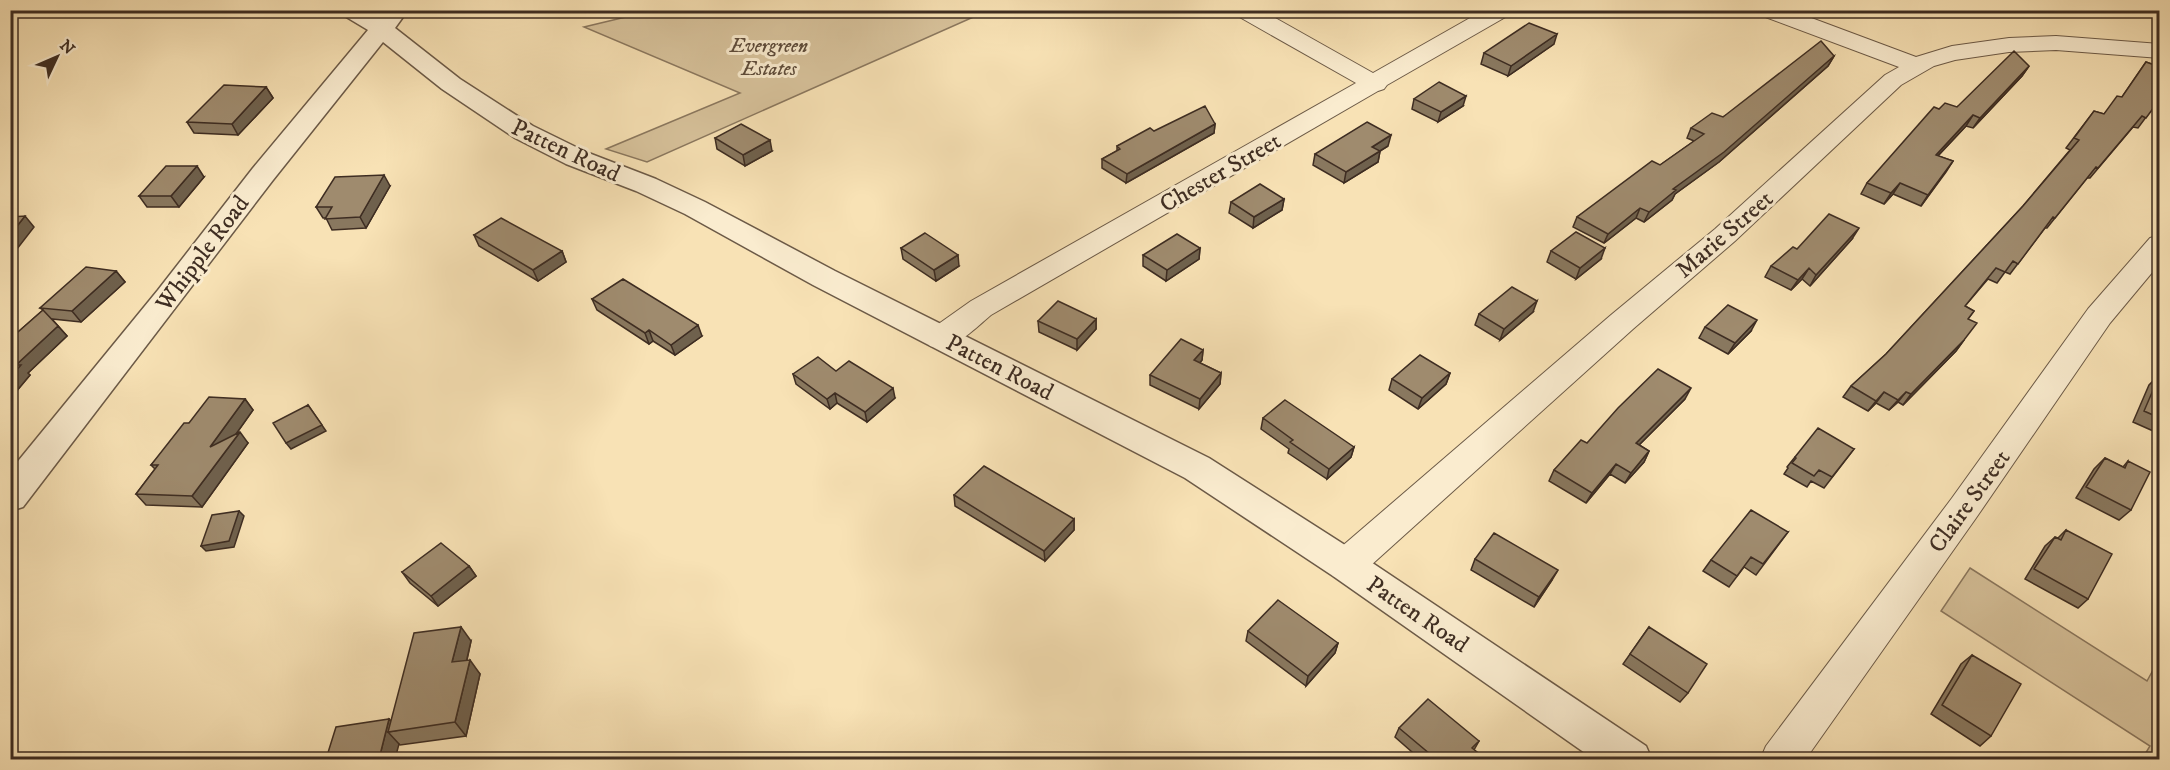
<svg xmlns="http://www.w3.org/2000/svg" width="2170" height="770" font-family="'IM FELL DW Pica',serif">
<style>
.green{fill:#d8c39c;stroke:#8b785f;stroke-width:1.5}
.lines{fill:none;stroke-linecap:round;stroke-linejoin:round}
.minor-casing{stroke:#6c5a47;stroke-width:2}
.tertiary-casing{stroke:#6c5a47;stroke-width:3}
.minor{fill:#faeccf;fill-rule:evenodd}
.tertiary{fill:#faeccf;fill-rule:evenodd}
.wall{fill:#89785f;stroke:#3e2d22;stroke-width:1.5}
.shaded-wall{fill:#6f614d;stroke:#3e2d22;stroke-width:1.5}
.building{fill:#9f8b6e;stroke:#3e2d22;stroke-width:1.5}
.labels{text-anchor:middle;stroke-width:6;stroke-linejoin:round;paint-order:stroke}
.far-park-label{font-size:20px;font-style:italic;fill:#5d4b3a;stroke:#faeccf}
.street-label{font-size:24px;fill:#3e2d22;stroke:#faeccf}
</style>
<rect width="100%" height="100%" fill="#f8e2b5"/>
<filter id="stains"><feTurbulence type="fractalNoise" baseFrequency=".00333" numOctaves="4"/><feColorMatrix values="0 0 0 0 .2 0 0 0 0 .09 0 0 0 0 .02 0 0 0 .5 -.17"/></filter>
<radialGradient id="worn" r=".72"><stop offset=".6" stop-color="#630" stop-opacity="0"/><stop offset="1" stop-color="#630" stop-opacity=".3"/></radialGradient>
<path class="green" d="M655 10H987V11L647 162 606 149 740 93 584 27Z
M1970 568 2147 681 2159 659V759H2142L2150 746 1941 611Z"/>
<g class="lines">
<defs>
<path id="minor" d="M1233 10H1261L1373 73 1484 10H1512L1509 15 1387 85 1384 89 1378 91 991 315C974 329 954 352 930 346L926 338 930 330 971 301 1356 83 1236 15Z
M1757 10H1790L1916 57 1952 46 2009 38 2056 36 2160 44V58L2056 50 2009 52 1955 60 1934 66 1901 85 1735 241 1633 329 1359 576 1346 580 1333 576 1328 565 1333 554 1611 315 1715 229 1885 75 1899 67 1760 15Z
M2160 235V263L2110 323 1976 518 1805 760H1760L1766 746 1952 498 2088 309 2150 238Z"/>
<path id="tertiary" d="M340 10H368L379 17 384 10H408L395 28 460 79 533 126 586 152 656 179 705 202 835 271 1209 458 1359 554 1646 746 1652 760H1595L1333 576 1185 478 813 285 685 214 636 191 566 164 515 138 442 89 383 42 273 180 23 507 10 511V471L158 290 253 168 368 30 343 15Z"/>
</defs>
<use href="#minor" class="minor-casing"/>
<use href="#tertiary" class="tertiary-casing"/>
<use href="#minor" class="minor"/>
<use href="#tertiary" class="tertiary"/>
</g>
<path class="wall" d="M1554 44 1508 76 1481 64 1484 53Z
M1834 56 1828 66 1719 162 1675 194 1672 200 1644 222 1636 218 1604 243 1573 227 1577 217 1660 165 1694 141 1687 138 1691 128 1723 117Z
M2146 62 2160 67V107L2155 105 2138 128 2133 127 2090 178H2087L2047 228H2045L2010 274 2005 272 1997 283 1988 279 1965 306 1974 311 1968 319 1964 340 1956 351 1903 405 1898 402 1889 410 1876 403 1868 411 1843 397 1851 386 1886 354 2023 206 2070 150 2066 148 2094 111 2104 114 2122 97Z
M2029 66 2022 76 1973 128 1966 126 1938 156 1953 161 1921 206 1893 194 1884 204 1861 194 1867 183 1939 109 1957 107Z
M266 87 273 98 238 135 194 133 187 122Z
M1414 99 1463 106 1438 122 1412 109Z
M1215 124 1214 133 1126 183 1102 168V159L1117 151V146L1154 131Z
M715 138 772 151 745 166 717 149Z
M1388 146 1380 151 1378 162 1344 183 1313 165 1315 154Z
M204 177 179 207H147L139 196Z
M390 186 366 228 332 230 326 218H323L316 207Z
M1284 199 1282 210 1253 228 1229 213 1231 202Z
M474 235 562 251 566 262 538 281 479 246Z
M1852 239 1810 286 1802 279 1791 290 1765 277 1771 266 1797 249Z
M901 248 959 266 936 281 903 259Z
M1200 248 1199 259 1166 281 1143 266V255Z
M1551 251 1601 259 1576 279 1547 262Z
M116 271 125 282 81 322 52 319 67 336 28 373 30 375 10 399V339L43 310 40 308Z
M592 299 702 336 675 355 653 341 649 344 597 310Z
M1533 312 1500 340 1475 325 1479 314Z
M1096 319V329L1077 350 1039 332 1038 321Z
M1705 327 1751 331 1728 354 1699 338Z
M1203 350 1202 360 1200 363 1221 373 1220 384 1199 409 1150 385V375Z
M836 371 895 398 867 422 837 403 830 409 796 384 793 374Z
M1450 373 1446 384 1418 409 1389 390 1392 379Z
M2160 374V434L2133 422 2149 385Z
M245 399 253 410 236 434 248 443 202 507 146 505 136 494 155 469 151 465 189 423Z
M1685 399 1639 445 1649 451 1644 462 1625 483 1610 474 1586 503 1549 481 1554 470 1587 443Z
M1263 418 1354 447 1351 457 1327 479 1288 453 1289 449 1261 429Z
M1854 449 1824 488 1811 481 1807 487 1784 474 1788 468 1787 467 1795 457Z
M2105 458 2123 467 2128 461 2131 510 2119 520 2076 498 2094 469Z
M954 495 1074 519V530L1045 561 955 506Z
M2066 530 2088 599 2078 608 2025 579 2045 546 2055 537 2058 538Z
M1788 532 1756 575 1744 567 1729 587 1703 571 1711 560Z
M1475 559 1552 580 1534 607 1471 570Z
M469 566 476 576 438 606 410 583 402 572Z
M1649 627 1688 693 1680 702 1623 664Z
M1248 631 1338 643 1335 653 1306 686 1246 641Z
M471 641 467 660 480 674 466 736 400 745 399 744 326 759 389 719 391 721Z
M1972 655 1991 736 1980 746 1931 714 1961 664Z
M1399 728 1479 741 1474 750 1486 759H1420L1395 737Z"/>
<path class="shaded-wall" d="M105 10H126L108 15Z
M1557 34 1554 44 1508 76 1511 66Z
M1834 56 1828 66 1719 162 1675 194 1672 200 1644 222 1649 212 1673 189Z
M2029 66 2022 76 1973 128 1980 118Z
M266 87 273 98 238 135 232 124Z
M1466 96 1463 106 1438 122 1441 112Z
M1973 115 1966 126 1929 165 1936 155Z
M1215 124 1214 133 1126 183 1127 174Z
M1391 135 1388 146 1370 157 1372 147Z
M770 140 772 151 745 166 743 155Z
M1380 151 1378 162 1344 183 1346 172Z
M1953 161 1946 172 1921 206 1928 195Z
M197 166 204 177 179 207 171 196Z
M384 175 390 186 366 228 360 217Z
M1900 183 1893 194 1884 204 1891 193Z
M1284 199 1282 210 1253 228 1254 217Z
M1640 208 1636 218 1604 243 1608 234Z
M25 216 34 227 10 258V235Z
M1859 228 1852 239 1810 286 1816 275Z
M1200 248 1199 259 1166 281 1167 270Z
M1605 248 1601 259 1576 279 1580 268Z
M562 251 566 262 538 281 533 270Z
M958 255 959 266 936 281 934 270Z
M1809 268 1802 279 1791 290 1798 280Z
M116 271 125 282 81 322 72 311Z
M1537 301 1533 312 1500 340 1504 329Z
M1096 319V329L1077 350V339Z
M1757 320 1751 331 1728 354 1735 343Z
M698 325 702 336 675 355 671 345Z
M58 326 67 336 28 373 30 375 10 399V378L16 365Z
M649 330 653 341 649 344 645 333Z
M1964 340 1956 351 1903 405 1911 394Z
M1203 350 1202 360 1193 371 1194 360Z
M1221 373 1220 384 1199 409 1200 399Z
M1450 373 1446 384 1418 409 1422 398Z
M893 388 895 398 867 422 865 412Z
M1691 388 1685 399 1630 454 1636 443Z
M1884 392 1876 403 1868 411 1876 401Z
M1906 392 1898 402 1889 410 1898 400Z
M835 393 837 403 830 409 827 399Z
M245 399 253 410 219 458 210 447Z
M308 405 326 431 291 449 286 443Z
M240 432 248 443 202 507 192 496Z
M1354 447 1351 457 1327 479 1329 469Z
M1649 451 1644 462 1625 483 1631 473Z
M1616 464 1610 474 1586 503 1592 493Z
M239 511 244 516 234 547 206 551 201 546Z
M1074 519V530L1045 561 1044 551Z
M469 566 476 576 438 606 431 596Z
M1558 570 1552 580 1534 607 1539 597Z
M461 627 471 641 463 676 452 662Z
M1338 643 1335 653 1306 686 1308 676Z
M470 660 480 674 466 736 455 722Z
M389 719 399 730 388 732 399 744 395 759H379Z"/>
<path class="building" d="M1529 23 1557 34 1511 66 1484 53Z
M1821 41 1834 56 1724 152 1673 189 1676 190 1649 212 1640 208 1608 234 1577 217 1652 161 1660 165 1704 134 1691 128 1712 113 1723 117Z
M2014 51 2029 66 1980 118 1973 115 1936 155 1953 161 1928 195 1900 183 1891 193 1867 183 1934 107 1939 109 1945 103 1957 107Z
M2146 62 2160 67V99L2146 118 2142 116 2098 168 2096 167 2055 218 2053 217 2018 264 2013 261 2005 272 1996 268 1965 306 1974 311 1968 319 1977 323 1964 340 1911 394 1906 392 1898 400 1884 392 1876 401 1851 386 1886 354 2023 206 2079 140 2074 138 2094 111 2104 114 2117 96 2122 97Z
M1439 82 1466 96 1441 112 1414 99Z
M224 85 266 87 232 124 187 122Z
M1205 106 1215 124 1127 174 1102 159 1120 149 1117 146 1150 128 1154 131Z
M1367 122 1391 135 1372 147 1380 151 1346 172 1315 154Z
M741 124 770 140 743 155 715 138Z
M166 166H197L171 196H139Z
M384 175 360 217 325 219 332 207H316L335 177Z
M1260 184 1284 199 1254 217 1231 202Z
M1829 214 1859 228 1816 275 1809 268 1798 280 1771 266 1793 247 1797 249Z
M25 216 10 235V217Z
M501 218 562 251 533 270 474 235Z
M1576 232 1605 248 1580 268 1551 251Z
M925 233 958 255 934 270 901 248Z
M1177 234 1200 248 1167 270 1143 255Z
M86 267 116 271 72 311 40 308Z
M623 279 698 325 671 345 649 330 645 333 592 299Z
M1512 287 1537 301 1504 329 1479 314Z
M1058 301 1096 319 1077 339 1038 321Z
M1728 305 1757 320 1735 343 1705 327Z
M43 310 58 326 16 365H21L10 378V339Z
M1181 339 1203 350 1194 360 1221 373 1200 399 1150 375Z
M1420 355 1450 373 1422 398 1392 379Z
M818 357 836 371 849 361 893 388 865 412 835 393 827 399 793 374Z
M1658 369 1691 388 1636 443 1649 451 1631 473 1616 464 1592 493 1554 470 1581 440 1587 443 1618 408Z
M2160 374V418L2144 411Z
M209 397 245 399 210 447 240 432 192 496 136 494 158 465H151L184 423H189Z
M1285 400 1354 447 1329 469 1290 442 1293 440 1263 418Z
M308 405 322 425 286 443 273 423Z
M1818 428 1854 449 1832 477 1819 470 1814 476 1792 463 1796 458 1795 457Z
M2105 458 2125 468 2128 461 2150 472 2131 510 2086 487Z
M984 466 1074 519 1044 551 954 495Z
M1751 510 1788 532 1763 564 1751 557 1737 576 1711 560Z
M239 511 229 541 201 546 212 515Z
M2066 530 2112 554 2088 599 2034 569 2055 537 2061 540Z
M1494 533 1558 570 1539 597 1475 559Z
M441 543 469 566 431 596 402 572Z
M1278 600 1338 643 1308 676 1248 631Z
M461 627 452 662 470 660 455 722 388 732 414 633Z
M1649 627 1707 664 1688 693 1630 654Z
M1972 655 2021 684 1991 736 1942 705Z
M1428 699 1479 741 1472 748 1486 759H1436L1399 728Z
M389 719 379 759H326L336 727Z"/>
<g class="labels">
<g class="far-park-label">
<text x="769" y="52">Evergreen<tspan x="769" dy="23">Estates</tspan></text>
</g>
<g class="street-label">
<text transform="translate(566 150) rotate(25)" y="8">Patten Road</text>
<text transform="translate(1220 172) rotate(-30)" y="8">Chester Street</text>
<text transform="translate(1724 234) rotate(-41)" y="8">Marie Street</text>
<text transform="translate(202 253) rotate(-53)" y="8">Whipple Road</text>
<text transform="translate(1000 367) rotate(27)" y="8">Patten Road</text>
<text transform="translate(1969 501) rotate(-54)" y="8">Claire Street</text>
<text transform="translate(1418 614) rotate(34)" y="8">Patten Road</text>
</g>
</g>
<rect width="2170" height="770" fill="none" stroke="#f8e2b5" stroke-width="36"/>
<rect x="12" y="12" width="2146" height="746" fill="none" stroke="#3e2d22" stroke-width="3"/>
<rect x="18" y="18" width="2134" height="734" fill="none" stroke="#3e2d22" stroke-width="1.5"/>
<g transform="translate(57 57) rotate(46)" stroke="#faeccf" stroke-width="4.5" paint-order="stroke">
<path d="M0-4.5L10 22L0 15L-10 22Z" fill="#3e2d22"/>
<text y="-9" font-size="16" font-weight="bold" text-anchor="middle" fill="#3e2d22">N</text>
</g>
<rect width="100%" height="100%" filter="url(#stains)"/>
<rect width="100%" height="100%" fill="url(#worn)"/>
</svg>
